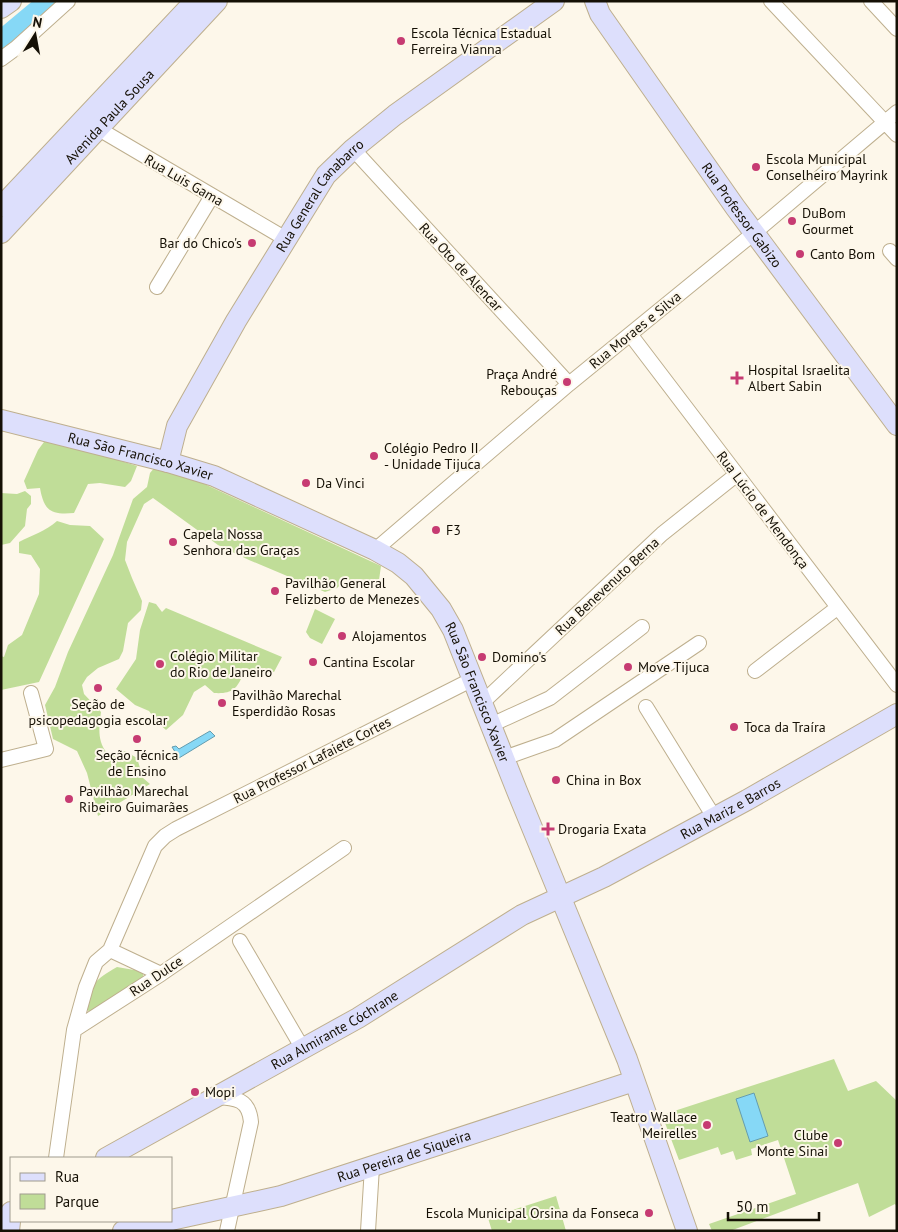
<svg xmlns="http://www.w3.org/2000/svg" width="898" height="1232" font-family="'PT Sans',sans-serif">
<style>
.green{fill:#c0dd98}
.water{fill:#86d8f6;stroke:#649cae}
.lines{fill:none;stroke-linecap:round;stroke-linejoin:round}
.river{stroke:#86d8f6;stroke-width:21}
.street-casing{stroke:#beaf8e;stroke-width:16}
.secondary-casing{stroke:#beaf8e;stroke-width:22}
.street{stroke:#fff;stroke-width:14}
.secondary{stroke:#dddffc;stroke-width:20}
.poi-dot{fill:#c63b72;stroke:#fdf7ea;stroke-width:2}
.labels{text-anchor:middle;stroke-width:4;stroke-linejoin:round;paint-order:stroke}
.poi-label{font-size:14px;fill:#151005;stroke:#fdf7ea;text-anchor:start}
.street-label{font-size:14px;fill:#151005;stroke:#fdf7ea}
</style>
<rect width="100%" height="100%" fill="#fdf7ea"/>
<path class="green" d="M54 440 137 466 131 481 125 487 100 483 88 484 74 513C51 515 44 511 40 488L27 489 24 481 38 450 44 442Z
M155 467 198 481 381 566 379 580 353 579 344 581 337 588 325 592 249 560 218 545 153 498 144 504 127 542 125 560 132 578 142 601 141 610 128 623 123 651 119 659 98 668 87 677 82 685 84 694 101 712C99 727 97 741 107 753L125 751 137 758 143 778 150 784 98 816 87 773 77 751 53 739 45 705 55 687 68 652 113 555 133 499 147 487 150 473Z
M25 491 31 496V504L27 509 25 526 10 543 1 545V493L17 494Z
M57 521 70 525 90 526 104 539 39 682 1 690V656L4 657 8 645 22 635 39 594 40 569 31 555 19 553V542C32 535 46 531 57 521Z
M149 602 156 604 162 612 166 608 282 657 274 672 257 671 243 674C237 690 231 694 214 693L205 685 194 692 183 715 166 730 157 722 149 711 135 705 116 689 136 659 140 630Z
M315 609 335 619 322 644 310 638 306 632Z
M117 967 140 971 143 974 144 979 92 1013 87 1010C89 984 95 980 117 967Z
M834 1059 848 1091 876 1081 897 1101V1207L895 1204 869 1217 858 1183 730 1231H712L709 1224 796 1194 778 1140 751 1149 752 1155 736 1160 733 1151 721 1155 718 1147 679 1160 662 1115Z
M556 1196 566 1231H492L488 1218Z"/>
<path class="water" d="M210 731 215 736 179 758 172 747 176 746 179 749Z
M754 1093 768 1136 750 1142 736 1099Z"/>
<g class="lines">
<path class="river" d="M1 41 49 1"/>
<defs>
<path id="street" d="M771 1 897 135
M871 1 897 29
M1 59 16 48 68 1
M92 125 286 239
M353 149 569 384
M890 251 897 259
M157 287 212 196
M630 334 897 685
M375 550 569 384 754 233 897 112
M755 671 837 608
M482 703 662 534 736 475
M646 707 714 817
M491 725 550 698 642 627
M504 758 555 740 699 643
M1 760 46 749 31 693
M240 941 303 1049
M110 950 161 974
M74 1030 161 974 344 848
M216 1097C236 1098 249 1099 251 1122L227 1231
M56 1158 74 1030 86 987 96 962 110 950 155 846 165 836 176 829 473 679
M368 1231 372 1167"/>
<g id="secondary">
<path id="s1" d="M595 1 600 14 735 207 897 425"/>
<path d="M1 8 11 1"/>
<path d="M1 207 195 1"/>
<path id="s2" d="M1 233 217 1"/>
<path id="s3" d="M1 420 168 462 214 476 375 550 398 563 414 576 441 609 453 630 517 791 627 1059 687 1231"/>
<path id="s4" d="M168 462 177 426 236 321 326 175 353 149 395 115 554 1"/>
<path id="s5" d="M106 1158 358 1018 522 915 604 877 747 800 897 714"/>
<path id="s6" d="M171 1220 281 1196 634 1081"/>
<path d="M9 1231 11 1212"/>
<path d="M123 1231 169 1221"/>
</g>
</defs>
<use href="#street" class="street-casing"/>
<use href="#secondary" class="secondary-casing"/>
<use href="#street" class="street"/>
<use href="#secondary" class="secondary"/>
</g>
<g class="poi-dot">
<circle cx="401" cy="41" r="5"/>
<circle cx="756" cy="167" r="5"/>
<circle cx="792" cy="221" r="5"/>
<circle cx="252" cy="243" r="5"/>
<circle cx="800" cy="254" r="5"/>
<path d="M734.5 370.5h5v5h5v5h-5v5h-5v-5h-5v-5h5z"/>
<circle cx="567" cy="382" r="5"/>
<circle cx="374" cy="456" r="5"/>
<circle cx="306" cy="483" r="5"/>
<circle cx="436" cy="530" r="5"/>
<circle cx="173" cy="542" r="5"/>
<circle cx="275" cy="591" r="5"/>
<circle cx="342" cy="636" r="5"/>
<circle cx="482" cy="657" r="5"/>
<circle cx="313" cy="662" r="5"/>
<circle cx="160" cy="664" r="5"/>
<circle cx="628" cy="667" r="5"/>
<circle cx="98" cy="688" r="5"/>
<circle cx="222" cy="703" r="5"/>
<circle cx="734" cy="727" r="5"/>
<circle cx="137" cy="739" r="5"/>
<circle cx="556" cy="780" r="5"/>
<circle cx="69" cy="799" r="5"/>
<path d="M545.5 821.5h5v5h5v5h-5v5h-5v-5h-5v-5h5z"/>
<circle cx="195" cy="1092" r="5"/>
<circle cx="707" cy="1125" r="5"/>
<circle cx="838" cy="1143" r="5"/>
<circle cx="649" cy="1213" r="5"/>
</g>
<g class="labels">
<g class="poi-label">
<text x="411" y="38">Escola Técnica Estadual<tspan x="411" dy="16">Ferreira Vianna</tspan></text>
<text x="766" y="164">Escola Municipal<tspan x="766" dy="16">Conselheiro Mayrink</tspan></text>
<text x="802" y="218">DuBom<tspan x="802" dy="16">Gourmet</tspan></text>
<text x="242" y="248" text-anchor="end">Bar do Chico's</text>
<text x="810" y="259">Canto Bom</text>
<text x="748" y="375">Hospital Israelita<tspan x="748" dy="16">Albert Sabin</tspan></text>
<text x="557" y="379" text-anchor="end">Praça André<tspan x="557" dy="16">Rebouças</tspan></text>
<text x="384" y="453">Colégio Pedro II<tspan x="384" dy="16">- Unidade Tijuca</tspan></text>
<text x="316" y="488">Da Vinci</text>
<text x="446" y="535">F3</text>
<text x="183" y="539">Capela Nossa<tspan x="183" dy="16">Senhora das Graças</tspan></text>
<text x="285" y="588">Pavilhão General<tspan x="285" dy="16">Felizberto de Menezes</tspan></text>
<text x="352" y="641">Alojamentos</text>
<text x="170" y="661">Colégio Militar<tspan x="170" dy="16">do Rio de Janeiro</tspan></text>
<text x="492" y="662">Domino's</text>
<text x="323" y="667">Cantina Escolar</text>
<text x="638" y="672">Move Tijuca</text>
<text x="232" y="700">Pavilhão Marechal<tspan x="232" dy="16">Esperdidão Rosas</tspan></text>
<text x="98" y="709" text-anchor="middle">Seção de<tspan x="98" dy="16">psicopedagogia escolar</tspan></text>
<text x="744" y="732">Toca da Traíra</text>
<text x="137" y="760" text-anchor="middle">Seção Técnica<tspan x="137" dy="16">de Ensino</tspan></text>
<text x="566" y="785">China in Box</text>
<text x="79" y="796">Pavilhão Marechal<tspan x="79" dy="16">Ribeiro Guimarães</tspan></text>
<text x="558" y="834">Drogaria Exata</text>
<text x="205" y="1097">Mopi</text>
<text x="697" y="1122" text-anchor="end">Teatro Wallace<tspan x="697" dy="16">Meirelles</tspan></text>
<text x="828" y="1140" text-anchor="end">Clube<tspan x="828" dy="16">Monte Sinai</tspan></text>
<text x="639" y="1218" text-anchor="end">Escola Municipal Orsina da Fonseca</text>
</g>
<g class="street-label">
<text dy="5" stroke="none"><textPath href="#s2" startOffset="159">Avenida Paula Sousa</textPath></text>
<text transform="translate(184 180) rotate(30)" y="5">Rua Luis Gama</text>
<text dy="5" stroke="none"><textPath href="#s4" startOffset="309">Rua General Canabarro</textPath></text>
<text dy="5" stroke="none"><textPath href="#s1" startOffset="260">Rua Professor Gabizo</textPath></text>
<text transform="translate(461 267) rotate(47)" y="5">Rua Oto de Alencar</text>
<text transform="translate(635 330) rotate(-39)" y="5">Rua Moraes e Silva</text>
<text dy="5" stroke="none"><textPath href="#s3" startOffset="144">Rua São Francisco Xavier</textPath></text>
<text transform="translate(763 510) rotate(53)" y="5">Rua Lúcio de Mendonça</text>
<text transform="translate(607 586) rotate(-43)" y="5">Rua Benevenuto Berna</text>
<text dy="5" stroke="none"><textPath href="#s3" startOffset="578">Rua São Francisco Xavier</textPath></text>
<text transform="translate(312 760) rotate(-27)" y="5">Rua Professor Lafaiete Cortes</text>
<text dy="5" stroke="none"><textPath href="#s5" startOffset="716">Rua Mariz e Barros</textPath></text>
<text transform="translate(156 976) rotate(-34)" y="5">Rua Dulce</text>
<text dy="5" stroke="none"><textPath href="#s5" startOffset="262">Rua Almirante Cóchrane</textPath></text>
<text dy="5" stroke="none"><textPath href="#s6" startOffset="242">Rua Pereira de Siqueira</textPath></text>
</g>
</g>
<rect width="898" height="1232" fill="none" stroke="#151005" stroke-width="5"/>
<rect x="10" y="1157" width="162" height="65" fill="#fdf7ea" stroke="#a09b8e"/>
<rect x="20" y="1173" width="25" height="8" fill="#dddffc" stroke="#a09b8e"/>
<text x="55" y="1182" font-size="15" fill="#151005">Rua</text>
<rect x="20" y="1194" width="25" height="15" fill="#c0dd98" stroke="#a09b8e"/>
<text x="55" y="1207" font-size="15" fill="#151005">Parque</text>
<g transform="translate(35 35) rotate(11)" stroke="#fdf7ea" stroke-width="4" paint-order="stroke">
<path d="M0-4L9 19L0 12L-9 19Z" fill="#151005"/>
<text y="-8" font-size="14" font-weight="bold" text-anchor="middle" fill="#151005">N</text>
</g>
<path d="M728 1212v8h91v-8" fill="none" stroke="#151005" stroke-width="2.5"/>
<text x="736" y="1212" font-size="15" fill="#151005" stroke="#fdf7ea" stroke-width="4" paint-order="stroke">50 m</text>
</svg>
